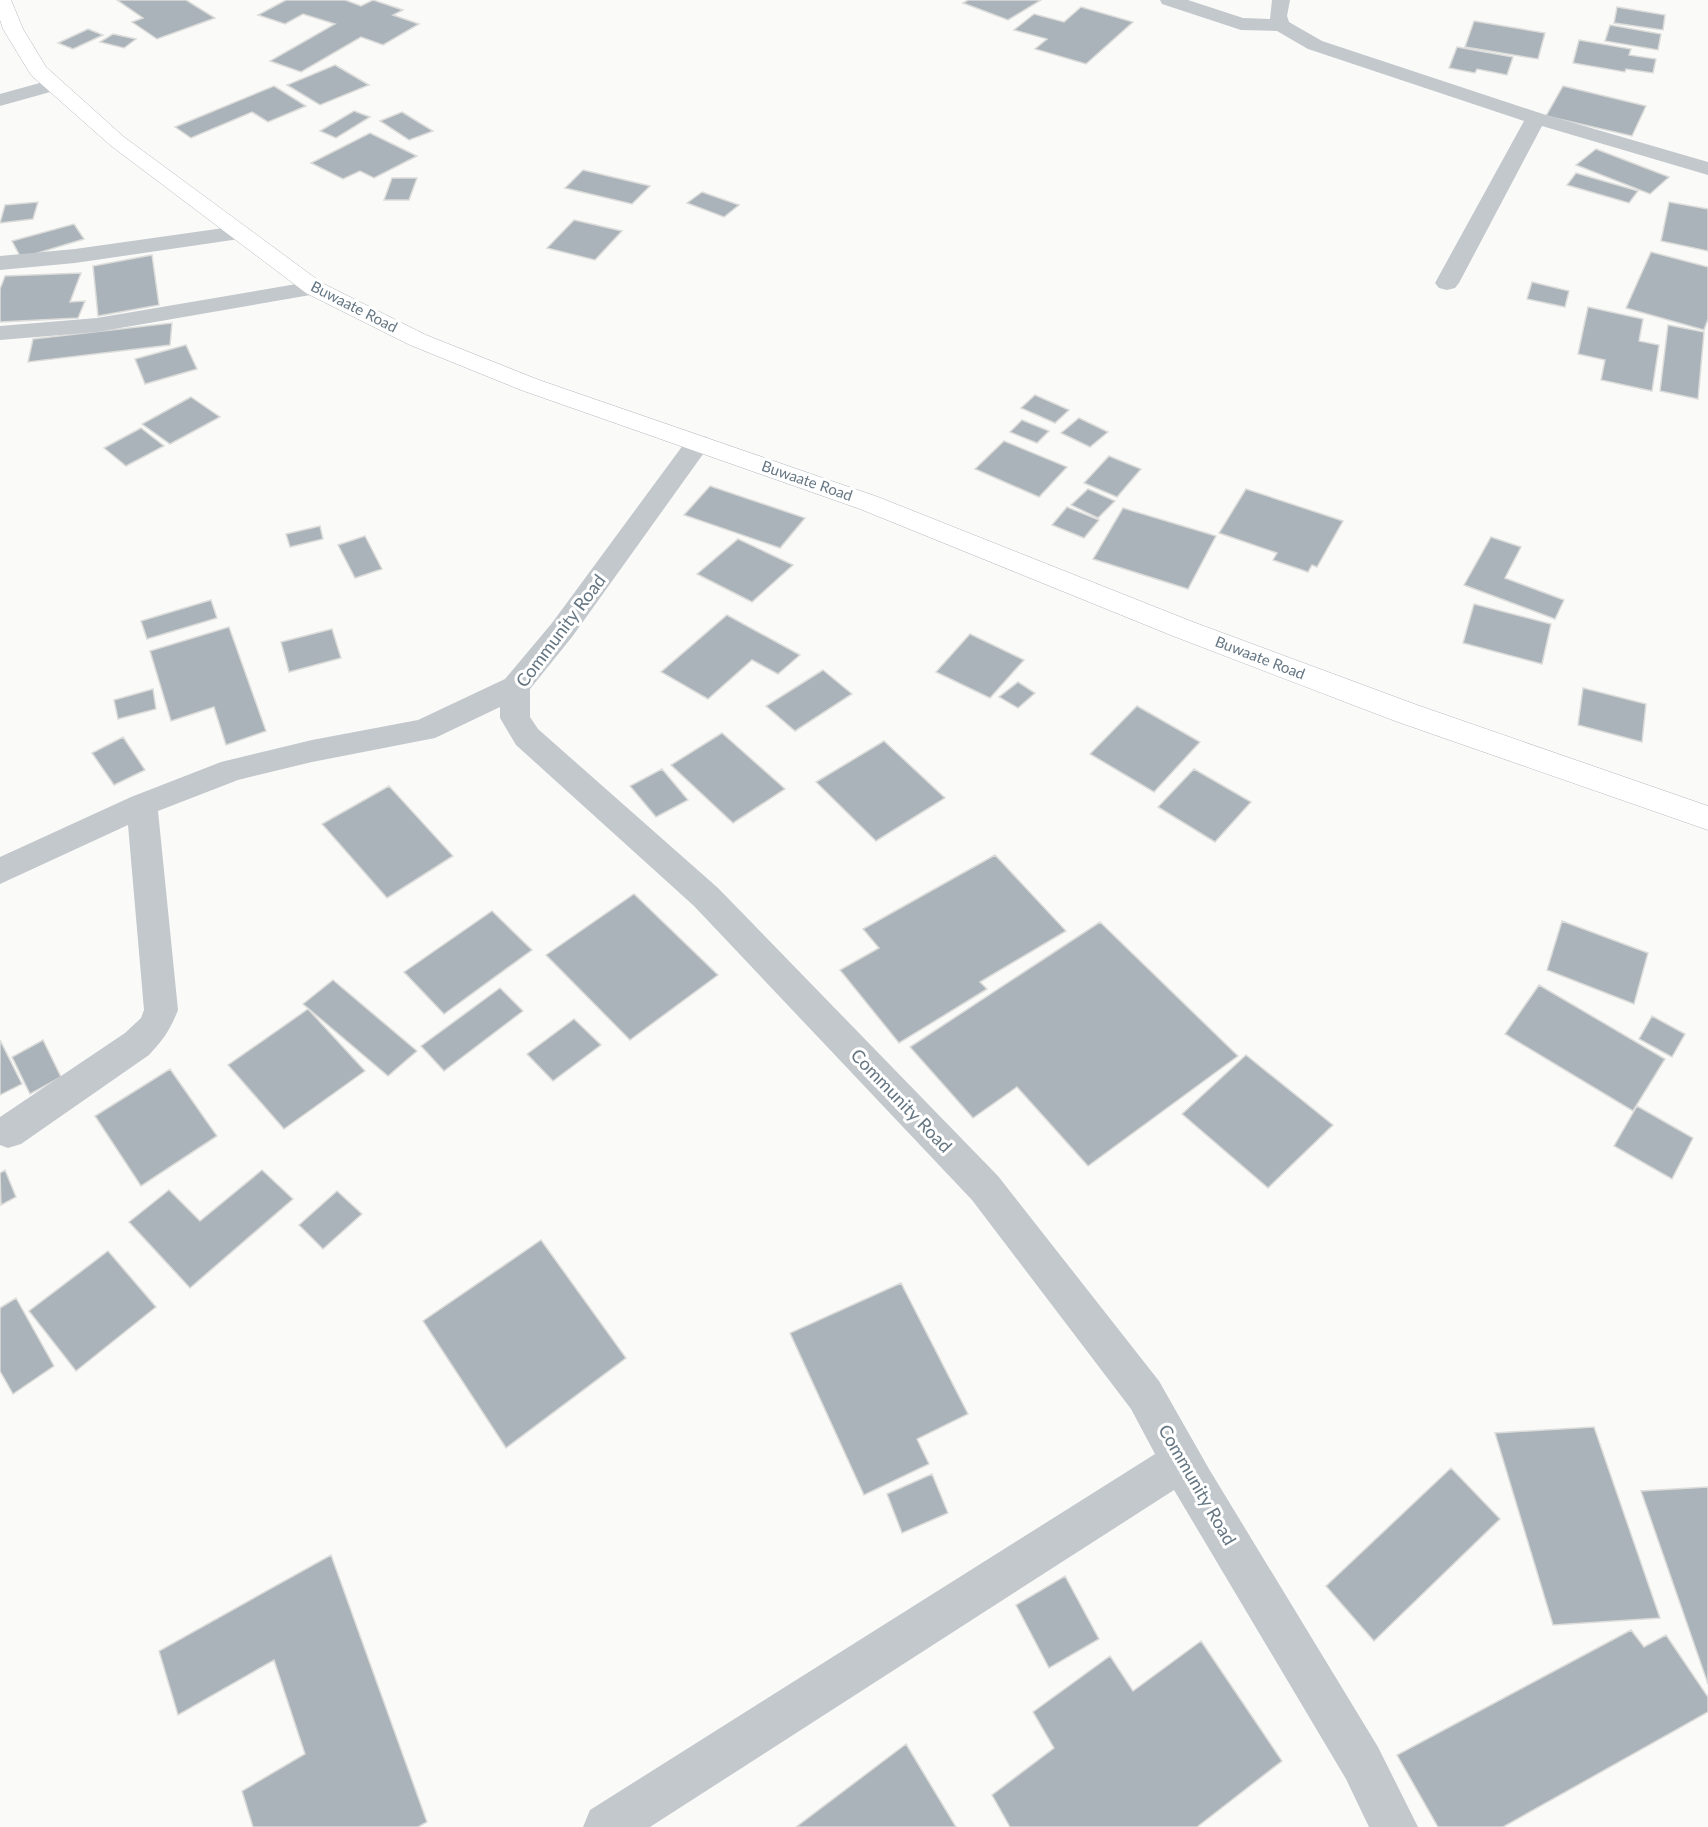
<svg xmlns="http://www.w3.org/2000/svg" width="1708" height="1827" font-family="Lato,sans-serif">
<style>
.building{fill:#aab3b9;stroke:#dcdcda;stroke-width:1.5}
.lines{fill:none;stroke-linecap:round;stroke-linejoin:round}
.secondary-casing{stroke:#b3babf;stroke-width:1}
.street{fill:#c3c8cc;fill-rule:evenodd}
.secondary{fill:#fff;fill-rule:evenodd}
.labels{text-anchor:middle;stroke-width:6;stroke-linejoin:round;paint-order:stroke}
.far-street-label{font-size:15px;fill:#657683;stroke:#fff}
.street-label{font-size:18px;fill:#657683;stroke:#fff}
</style>
<rect width="100%" height="100%" fill="#fafaf8"/>
<path class="building" d="M117 0H186L215 18 157 39 132 22 143 18Z
M286 0H345L361 6 373 0 403 10 393 15 419 24 383 45 361 37 301 72 270 61 335 24 303 14 285 24 258 15Z
M968 0H1041L1008 20 963 3Z
M1081 7 1133 22 1086 64 1035 49 1047 39 1014 30 1034 14 1064 22Z
M1617 7 1665 15 1663 30 1614 23Z
M1474 21 1545 33 1538 59 1465 47Z
M1610 25 1661 34 1658 50 1605 41Z
M88 29 103 35 73 49 58 43Z
M113 34 136 39 124 48 100 42Z
M1579 40 1631 49 1629 55 1656 59 1653 73 1626 69 1625 72 1573 63Z
M1457 47 1513 57 1507 75 1477 69 1475 73 1449 68Z
M335 65 369 85 320 105 287 85Z
M274 86 306 106 268 122 252 112 191 138 175 127Z
M1563 86 1646 106 1632 136 1546 116Z
M354 111 370 117 336 138 320 131Z
M402 112 433 131 409 140 380 121Z
M370 133 417 156 374 178 360 171 343 179 311 163Z
M1596 149 1669 177 1650 194 1576 165Z
M583 170 650 186 632 204 565 188Z
M1576 173 1638 191 1629 203 1567 185Z
M392 178H417L409 200H384Z
M702 192 739 205 724 217 687 203Z
M38 202 33 219 0 223 5 205Z
M1669 202 1708 209V251L1661 241Z
M574 220 622 231 595 260 547 248Z
M74 224 84 239 21 258 12 241Z
M1651 252 1708 267V319L1704 330 1626 308Z
M152 255 159 305 98 316 93 266Z
M81 273 70 302 85 301 78 318 0 322V289L5 276Z
M1532 282 1569 291 1565 307 1527 299Z
M1588 307 1643 319 1639 341 1659 345 1652 391 1601 380 1605 360 1578 354Z
M172 323 170 345 28 362 33 339Z
M1668 325 1704 332 1698 399 1660 391Z
M186 345 197 369 145 384 135 359Z
M1035 395 1069 410 1055 423 1021 408Z
M191 397 220 417 170 444 142 424Z
M1079 418 1108 432 1090 447 1061 433Z
M1022 420 1049 431 1037 443 1010 432Z
M141 428 164 446 126 466 104 448Z
M1004 441 1067 467 1039 497 975 469Z
M1109 456 1141 469 1117 497 1084 483Z
M710 486 805 518 780 548 684 515Z
M1088 489 1115 501 1098 518 1071 505Z
M1246 489 1343 521 1317 567 1312 565 1308 572 1273 560 1277 553 1219 533Z
M1067 507 1099 520 1084 538 1052 525Z
M1123 508 1216 536 1188 589 1093 559Z
M320 526 323 539 290 547 286 534Z
M365 536 382 569 355 578 338 545Z
M1491 537 1521 547 1505 578 1564 600 1555 619 1464 585Z
M738 539 793 565 752 602 697 574Z
M211 600 217 618 147 639 141 621Z
M1474 604 1551 624 1542 664 1463 643Z
M727 615 800 655 778 674 752 660 708 699 661 672Z
M229 627 266 731 226 745 214 707 171 721 150 651Z
M332 629 341 658 289 672 281 642Z
M970 634 1024 660 990 698 936 672Z
M823 670 852 694 795 731 766 706Z
M1018 682 1035 693 1018 708 999 697Z
M1583 688 1646 704 1642 742 1578 725Z
M153 689 156 709 118 719 114 700Z
M1137 706 1200 742 1154 792 1090 754Z
M722 733 785 789 733 823 671 765Z
M123 737 145 770 114 785 92 753Z
M884 741 945 798 876 841 816 782Z
M662 769 688 800 656 817 630 786Z
M1194 769 1251 802 1215 842 1158 807Z
M389 786 453 856 387 898 322 824Z
M995 855 1066 931 980 982 987 989 899 1043 840 970 879 948 863 929Z
M634 894 718 975 630 1040 546 955Z
M492 911 532 950 444 1014 404 972Z
M1562 921 1648 953 1634 1004 1547 970Z
M1100 922 1238 1056 1088 1166 1017 1087 973 1118 910 1047Z
M333 980 417 1051 388 1076 303 1004Z
M1539 985 1665 1059 1633 1111 1505 1034Z
M500 988 523 1011 444 1071 421 1046Z
M308 1009 365 1071 284 1129 228 1065Z
M1652 1016 1685 1034 1672 1057 1639 1039Z
M574 1019 601 1045 553 1081 527 1054Z
M0 1040 22 1084 0 1095Z
M43 1040 61 1077 30 1094 12 1057Z
M1246 1055 1333 1125 1268 1188 1182 1114Z
M170 1069 217 1136 141 1186 95 1116Z
M1637 1106 1693 1138 1672 1179 1614 1146Z
M5 1170 16 1197 1 1205 0 1173Z
M262 1170 293 1199 190 1288 129 1222 169 1190 200 1221Z
M337 1191 362 1214 323 1249 299 1225Z
M541 1240 626 1358 506 1448 423 1321Z
M108 1251 156 1307 76 1371 29 1311Z
M901 1283 968 1414 917 1439 929 1464 864 1495 790 1333Z
M16 1298 54 1366 13 1394 0 1371V1308Z
M1594 1427 1660 1618 1553 1625 1495 1433Z
M1451 1468 1500 1519 1374 1641 1326 1586Z
M932 1474 948 1513 902 1533 887 1494Z
M1708 1487V1684L1641 1491Z
M331 1555 427 1822 418 1827H253L242 1791 305 1754 274 1660 178 1715 159 1651Z
M1065 1576 1099 1639 1049 1668 1016 1605Z
M1631 1630 1644 1647 1666 1635 1708 1697V1712L1503 1827H1438L1397 1755Z
M1201 1641 1282 1761 1197 1827H1010L992 1795 1054 1748 1033 1712 1110 1656 1133 1691Z
M906 1744 956 1827H796Z"/>
<g class="lines">
<defs>
<path id="secondary" d="M0 0H11L23 29 46 67 124 137 322 283 426 335 539 380 878 497 1193 622 1417 705 1708 806V830L1395 721 1173 636 860 509 521 390 410 345 306 293 110 145 31 75 3 29 0 20Z"/>
</defs>
<use href="#secondary" class="secondary-casing"/>
<path class="street" d="M1160 0H1188L1243 18 1270 19 1272 0H1290L1287 16 1289 22 1322 41 1543 114 1708 162V175L1542 126 1459 283 1455 288 1447 290 1439 288 1435 283 1524 121 1308 49 1277 31 1241 30 1162 4Z
M54 79 61 81 64 85 61 89 0 106V94Z
M238 226 246 228 249 233 246 238 75 263 0 270V256L75 249Z
M314 281 322 283 326 288 322 293 97 332 0 340V326L97 318Z
M698 435 707 437 711 443 572 637 530 689V717L538 729 718 888 998 1176 1159 1381 1209 1469 1378 1747 1418 1827H1369L1346 1779 1174 1490 650 1827H583L590 1810 1155 1454 1131 1409 972 1200 694 906 516 745 500 718V707L435 738 312 762 238 780 158 811 178 1010C170 1030 164 1039 149 1055L21 1144 8 1148 0 1145V1117L125 1033 141 1018 144 1010 128 825 0 884V857L131 797 221 762 312 740 418 720 505 679 552 623 689 437Z"/>
<use href="#secondary" class="secondary"/>
</g>
<g class="labels">
<g class="far-street-label">
<text transform="translate(354 307) rotate(27)" y="5">Buwaate Road</text>
<text transform="translate(807 481) rotate(19)" y="5">Buwaate Road</text>
<text transform="translate(1260 658) rotate(21)" y="5">Buwaate Road</text>
</g>
<g class="street-label">
<text transform="translate(561 631) rotate(-53)" y="6">Community Road</text>
<text transform="translate(901 1101) rotate(46)" y="6">Community Road</text>
<text transform="translate(1197 1485) rotate(60)" y="6">Community Road</text>
</g>
</g>
</svg>
